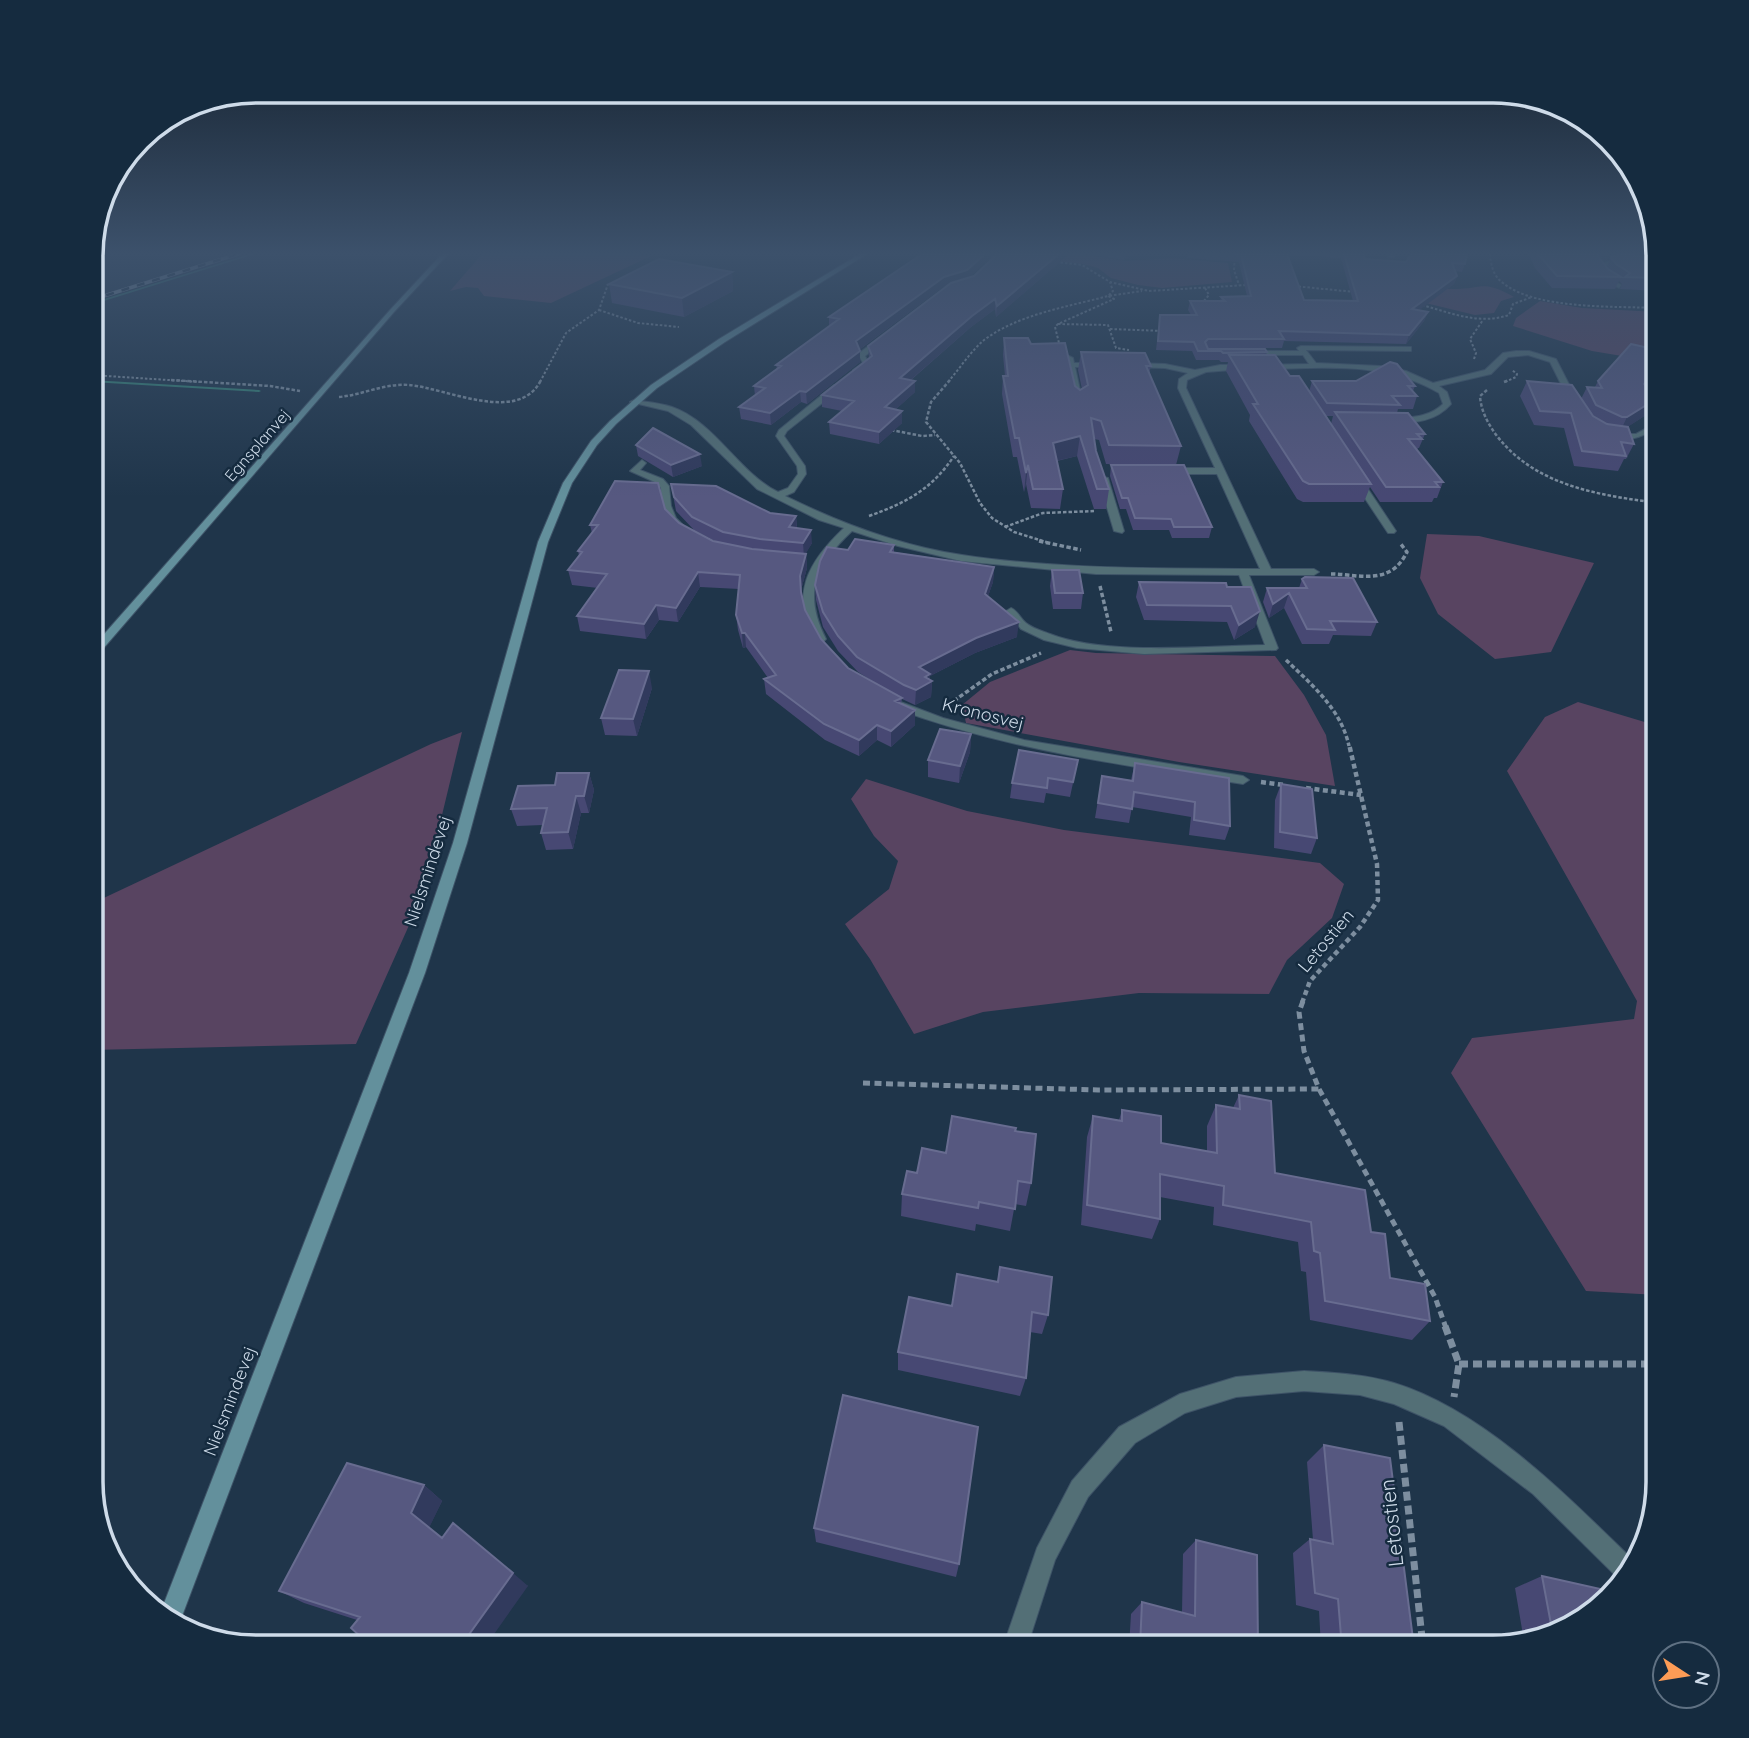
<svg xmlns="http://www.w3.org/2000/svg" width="1749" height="1738" font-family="Quicksand,sans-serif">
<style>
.green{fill:#584461}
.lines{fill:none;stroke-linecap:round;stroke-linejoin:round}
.stream{fill:#368176;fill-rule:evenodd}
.street-casing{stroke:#3e5367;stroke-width:2}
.secondary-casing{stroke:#3e5367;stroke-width:2}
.path-far5{stroke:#7d8e9f;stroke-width:2;stroke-dasharray:2.5 2;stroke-linecap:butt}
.path-far4{stroke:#7d8e9f;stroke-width:2.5;stroke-dasharray:3.5 2;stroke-linecap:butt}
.path-far3{stroke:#7d8e9f;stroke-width:3.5;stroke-dasharray:4.5 2.5;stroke-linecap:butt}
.path-far2{stroke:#7d8e9f;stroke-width:4.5;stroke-dasharray:5 3.5;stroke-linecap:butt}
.path-far1{stroke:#7d8e9f;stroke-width:5;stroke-dasharray:7 4.5;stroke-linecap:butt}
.path{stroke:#7d8e9f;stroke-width:7;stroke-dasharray:9 5;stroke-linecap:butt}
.street{fill:#536f76;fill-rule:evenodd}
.secondary{fill:#63909c;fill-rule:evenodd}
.rail-casing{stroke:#9aaaba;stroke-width:3.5}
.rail{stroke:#152b3f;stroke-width:2.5;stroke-dasharray:8;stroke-linecap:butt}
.wall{fill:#474873;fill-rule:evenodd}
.shaded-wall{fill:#313a5d}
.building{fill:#565880;stroke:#686c90;stroke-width:2}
.labels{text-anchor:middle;stroke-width:5;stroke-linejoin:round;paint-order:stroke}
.far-street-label{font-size:16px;fill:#cedbe9;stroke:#152b3f}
.street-label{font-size:18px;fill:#cedbe9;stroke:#152b3f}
.near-street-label{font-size:21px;fill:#cedbe9;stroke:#152b3f}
.rim{fill:none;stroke:#cedbe9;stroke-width:3.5}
</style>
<rect width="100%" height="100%" fill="#1f354a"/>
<path class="green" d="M482 254H639L651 256 551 303 484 296 478 288 466 287 450 291Z
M1012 254H1081L1126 261 1171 258 1228 263 1232 282 1162 288 1138 285 1111 278 1098 268 1083 264 1010 255Z
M1407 285C1422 286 1438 289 1453 289 1483 289 1482 279 1514 297L1501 301 1494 313 1475 315 1409 299Z
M1540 301 1582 308 1658 312V362L1592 351 1513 326 1516 318Z
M1427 534 1479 536 1594 563 1551 652 1495 659 1438 614 1420 578Z
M1070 650 1096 653 1275 656 1304 695 1326 735 1335 786 1179 762 966 723 962 705 990 682Z
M1578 702 1658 726V1295L1586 1291 1451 1073 1472 1038 1634 1019 1637 1001 1507 771 1545 717Z
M462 732 423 894 356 1044 91 1050V904L431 744Z
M866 779 967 811 1064 830 1320 863 1344 884 1332 918 1287 960 1269 994 1139 993 983 1012 914 1034 870 959 845 924 889 889 898 861 874 836 851 799Z"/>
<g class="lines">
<path class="stream" d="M250 254H255L91 305V303Z
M91 380 259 390 261 391 259 392 91 382Z"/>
<defs>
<path id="street" d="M1386 254H1392L1394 257 1389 258Z
M1619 258 1621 261 1602 267 1609 278 1621 285 1619 288 1605 280 1595 266Z
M879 338 886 340 865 356 870 365 859 374H853V370L863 363 858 354Z
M1301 346 1411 347V351H1408L1306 350 1316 363 1380 366 1406 371 1433 383 1485 370 1503 353 1516 351H1529L1556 359 1577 400 1570 402 1550 362 1528 355 1508 357 1491 374 1439 386 1447 392 1451 404C1436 421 1416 423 1395 423H1392V419C1411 417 1428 418 1443 404L1439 393C1385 361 1325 368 1265 369L1261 367 1262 365 1309 364 1303 355H1249L1245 353 1249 351H1299L1297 348Z
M1069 356 1073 358 1074 363H1095L1099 365 1095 367H1075L1083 404 1079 406 1075 404 1065 358Z
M1133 363 1165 364 1195 370 1220 365H1244L1248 367 1244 369 1206 372 1187 380 1186 388 1271 569H1314L1319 572 1314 575H1249L1278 648 1276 650 1144 654 1077 648 1044 640 1021 629 1006 611 1011 608C1018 611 1020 618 1026 623 1032 628 1042 631 1050 634 1106 656 1205 646 1265 645L1239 575 1096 574 961 561 898 546 852 531C816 565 802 592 826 639L824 641H816C789 595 808 562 844 528L819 520 757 489 691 425 668 411 630 402 634 400C646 402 660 403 672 407 715 422 738 472 778 492L788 488 798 474 797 466 776 436 779 430 834 385H840V389L787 431 784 436 805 466 806 474 794 492 785 496C840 523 901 546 962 555 1061 570 1161 568 1260 569L1217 474H1170L1166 471 1170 468H1215L1178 388 1179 379 1188 373 1165 368 1130 367V363Z
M1658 422V428C1643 436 1626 444 1610 437L1614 434H1636Z
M642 460 646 463 640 470 663 479 669 486 671 506 676 518 686 528 684 530H678C664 517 661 507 661 488L657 483 630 471Z
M1100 476 1108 478 1124 531 1122 533 1114 531 1098 478Z
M1354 477H1360L1396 531 1394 533H1388L1352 479Z
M898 701 943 718 1024 740 1243 776 1249 780 1243 784C1124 765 1007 750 894 708V702Z
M1304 1371C1335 1373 1365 1374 1394 1383 1485 1411 1568 1497 1634 1561L1619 1579 1533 1494 1444 1426 1394 1404 1360 1395 1304 1391 1236 1397 1185 1413 1135 1443 1088 1497 1055 1560 1027 1647H1003L1037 1548 1072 1481 1119 1427 1180 1394 1236 1377Z"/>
<path id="secondary" d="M442 254H448L394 312 95 658 91 659V649L390 310Z
M860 254H867L725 342 657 388 616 424 597 445 572 483 548 542 467 843 425 973 179 1624 161 1611 409 973 453 843 538 542 563 483 591 441 610 421 651 385 719 339Z"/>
</defs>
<use href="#street" class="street-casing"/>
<use href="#secondary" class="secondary-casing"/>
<path class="path-far5" d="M1235 254 1234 270 1239 285
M1490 254C1491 265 1493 276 1503 283 1536 310 1616 306 1658 308
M1056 262 1082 265 1110 282 1149 291 1247 285
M1294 286 1355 292
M1205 288 1209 295 1204 301 1207 306
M1422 305C1451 313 1479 325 1509 315L1513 304 1532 297
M599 310 638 323 679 327
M1058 324 1108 325 1116 348 1129 350
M1110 329 1163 331
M1060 347 1055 327 1058 324 1114 299 1108 296 1142 291
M1474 359 1476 353 1470 339 1483 320
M91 375 199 382
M540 382 566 333 599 310 608 284
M948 382C960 368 971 351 984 340 1019 314 1067 307 1108 296L1113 291 1110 282
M1505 382 1516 377 1517 374 1512 370"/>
<path class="path-far4" d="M171 380 270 386 300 391
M950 380 931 402 926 422 960 463 980 503 992 518 1014 532 1046 542
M1504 382 1509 380
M1487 390 1480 396C1481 411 1488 424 1497 436 1536 486 1598 495 1658 503
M339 397C362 395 385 383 409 385 446 388 519 425 541 380
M891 430 922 436 935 435
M869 516C906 503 932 489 954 456
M1005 527 1043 513 1095 511"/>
<path class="path-far3" d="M1039 541 1081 550
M1331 574C1358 574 1390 587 1407 552L1400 543
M1100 586 1111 632
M1286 660C1312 685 1341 709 1349 746
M948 705 992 674 1041 653"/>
<path class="path-far2" d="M1261 782 1284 785
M1306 788 1361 795
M1302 1003 1310 981 1360 927 1378 900 1377 864 1349 744"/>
<path class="path-far1" d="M1303 1001 1299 1012 1304 1051 1319 1089 1435 1297 1446 1328
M863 1083 1098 1090 1319 1089"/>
<path class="path" d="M1445 1326 1459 1364 1454 1397
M1459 1364H1658
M1399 1422 1423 1647"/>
<use href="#street" class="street"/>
<use href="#secondary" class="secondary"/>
<defs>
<path id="rail" d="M91 300 238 254"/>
</defs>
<use href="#rail" class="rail-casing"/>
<use href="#rail" class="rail"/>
</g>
<path class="wall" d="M922 254H1069L996 317 995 309 971 327 911 380 915 392 896 409 902 423 879 444 830 434 829 422 842 411 822 407V395L869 358 868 346 947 286 943 287 859 350 860 362 807 404 801 402 771 425 741 419 739 407 755 396 754 386 777 369 776 365 829 327V317ZM990 258 991 260 974 276 969 277Z
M1086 254H1135L1124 260Z
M1187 254H1365L1364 259 1406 262 1411 254 1465 264 1462 272 1455 271 1457 276 1454 284 1418 310 1428 312 1424 321 1406 344 1284 341 1282 348H1208L1267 352 1266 355 1309 392 1312 381 1415 386 1413 391 1417 396 1413 409H1398L1397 413 1425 434 1419 448H1418L1417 450 1443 482 1437 498H1434L1432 502H1380L1370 487 1364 502H1303L1297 499 1249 421 1250 415 1226 371 1228 362H1221L1219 360H1196L1192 351 1156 350 1160 315H1191L1188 310 1190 301H1220L1221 297 1247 296 1239 262 1187 258ZM1287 254 1341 258 1353 301 1304 300ZM1325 416H1333L1331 424Z
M1529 254H1609L1606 260 1602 261 1607 267 1611 257 1619 254H1617H1658V291L1620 289 1622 284 1619 281 1615 289 1552 288 1535 268Z
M732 272 733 291 684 317 612 303 609 284Z
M1004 338 1031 344 1075 386 1080 390 1082 389 1078 370 1081 352 1151 366 1149 374 1181 446 1176 465 1106 464 1099 440 1094 439 1096 451 1109 489 1106 509H1094L1077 456 1057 461 1063 489 1060 509 1031 508 1026 484 1024 492 1017 457H1013L1002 394 1003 376H1005L1003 355Z
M1658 350V372L1646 386 1656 399 1649 413 1627 427 1634 444 1626 459H1624L1618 471 1574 466 1564 428 1534 425 1520 396 1527 381 1581 399 1587 387H1595L1598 381Z
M636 445 702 466 673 477 638 456Z
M1111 465 1212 527 1209 538H1172L1169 530H1133L1126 509H1120L1110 476Z
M671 484 770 513 796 516 797 528 812 543 805 554H806L807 568 801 590 805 610 821 639 848 668 882 687 858 672 838 651 823 627 816 600 815 585 848 550 894 545V552L994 567 993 582 988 596 1017 637 975 653 930 676V680L932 681 931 697 915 705 902 699 901 704 915 710V725L891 747 877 740 859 756 825 740 766 694 764 679 768 678 746 647 743 648 738 630 736 615 739 589 700 587 678 622 659 620 646 639 580 631 577 616 598 588 572 585 568 570 579 556 578 551 592 533 590 525 679 523 713 541 717 542 694 530 676 511Z
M1052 570 1083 593 1081 609H1053L1050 586Z
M1302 579 1377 622 1371 636 1333 635 1329 644H1302L1284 608 1269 618 1263 602 1267 588H1299Z
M1139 582 1227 587 1255 627 1234 640 1227 622 1144 620 1136 597Z
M652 688 637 736 605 735 601 718Z
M971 734 970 752 959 783 928 777V760Z
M1078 760 1070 797 1046 793 1044 803 1010 798 1012 783Z
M1135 763 1230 826 1225 840 1189 835 1191 817 1132 807 1129 823 1095 818 1102 776 1131 780Z
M589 773 594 790 589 813H581L573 849 546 850 541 833 543 825 517 826 511 809 555 785Z
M1281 784 1317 838 1311 854 1274 848 1275 800Z
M1239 1095 1275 1173 1371 1232 1390 1278 1430 1321 1412 1340 1310 1320 1306 1272 1301 1271 1298 1242 1213 1225 1214 1207 1160 1197V1219L1152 1239 1081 1225 1087 1137 1093 1116 1119 1120 1122 1110 1161 1143 1207 1151V1126L1216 1105 1233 1108Z
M1015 1131 1031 1183 1026 1206 1015 1204 1010 1231 976 1224 975 1231 901 1216 902 1194 917 1173 946 1153Z
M1000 1267 1048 1315 1042 1334 1030 1332 1026 1378 1020 1396 898 1370V1352L952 1306 997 1282Z
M1324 1445 1414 1647H1321L1319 1611 1296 1605 1293 1553 1310 1539 1313 1540 1307 1462Z
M424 1485 442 1501 429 1527 442 1538 528 1586 357 1620 304 1603 279 1591Z
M814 1528 959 1564 956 1577 816 1542Z
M1196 1540 1258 1647H1129L1131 1614 1142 1602 1182 1613 1183 1554Z
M1542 1576 1556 1635 1524 1641 1515 1588Z"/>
<path class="shaded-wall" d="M985 254H991L990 258 967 280 943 287 856 352V341L944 277Z
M1059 254H1069L996 317 997 306Z
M1125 254H1135L1124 260Z
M1598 254H1609L1606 260 1594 264Z
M732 272 733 291 684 317 682 298Z
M1457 276 1454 284 1409 318 1412 309Z
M995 299V309L971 327 900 389V378L972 316Z
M1428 312 1424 321 1406 344 1409 335Z
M860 351V362L807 404 806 392Z
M1658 367V372L1637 398 1644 384Z
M915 381V392L885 419V407Z
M800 391 801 402 771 425 770 413Z
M1656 399 1649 413 1620 432 1627 417Z
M902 411V423L879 444V432Z
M1080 436 1077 456 1051 462 1053 443Z
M700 454 702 466 673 477 671 465Z
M1028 465 1026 484 1024 492 1026 473Z
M796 516 797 530 789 527Z
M811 530 812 543 804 557 803 543Z
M806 554 807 568 801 590V607L800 576Z
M994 567 993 582 984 608 985 594Z
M698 572 700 587 678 622 676 608Z
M1289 593 1284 608 1269 618 1273 604Z
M656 605 659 620 646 639 644 624Z
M1260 611 1255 627 1234 640 1239 625Z
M1019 622 1017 637 975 653 930 676V682L932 681 931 697 915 705 916 690 919 667 976 638Z
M742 633H745L746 647 743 648Z
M649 671 652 688 637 736 633 719Z
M915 710V725L891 747V731Z
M877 725V740L859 756V740Z
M971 734 970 752 959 783 960 766Z
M589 773 594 790 589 813 584 796Z
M576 796 581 813 573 849 568 832Z
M424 1485 442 1501 429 1528 411 1513Z
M513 1573 528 1586 485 1647H460Z"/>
<path class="building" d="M922 254H985L967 270 944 277 856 341 860 351 806 392 800 391 770 413 739 407 765 388 754 386 781 366 776 365 839 319 829 317Z
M994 254H1059L997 306 995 299 972 316 900 378 915 381 885 407 902 411 879 432 829 422 854 401 822 395 872 356 868 346 951 283 974 276 995 256Z
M1234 254H1287L1304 300 1358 301 1344 254H1365L1364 259 1406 262 1411 254H1467L1465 264 1452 263 1457 276 1412 309 1428 312 1409 335 1279 331 1284 339H1208L1205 342 1208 349H1265L1267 352 1223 353 1221 351H1198L1194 342 1158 341 1160 315H1197L1190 301H1225L1221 297 1251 296 1241 254Z
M1538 254H1599L1598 256 1608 269 1621 277 1557 276Z
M1621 254H1628L1658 260V278L1625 277 1630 273 1616 264 1611 257Z
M659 259 732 272 682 298 609 284Z
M1004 338H1028L1031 344 1065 343 1075 386 1080 390 1088 385 1081 352 1145 353 1151 366H1146L1181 446 1109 445 1101 421 1091 418 1096 451 1109 489H1097L1080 436 1053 443 1063 489H1033L1028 465 1026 473 1019 438H1015L1003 376H1008Z
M1631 344 1658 350V367L1644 384 1656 399 1627 417H1622L1596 405 1587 387 1602 388 1598 381Z
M1229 355H1275L1290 376H1299L1371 484H1309L1303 481 1253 404H1258Z
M1390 362 1397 364 1415 386H1408L1417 396H1392L1400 405 1327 403 1312 381H1356Z
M1527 381 1572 385 1593 416 1607 424 1628 427 1634 444 1621 442 1626 456 1582 451 1571 413 1540 411Z
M1335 412 1408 413 1425 434H1417L1422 439H1408L1443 482H1435L1439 487H1386Z
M653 428 700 454 671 465 636 445Z
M1111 465H1184L1212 527H1174L1171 519 1135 518 1128 498H1122Z
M615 481 658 483 665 509 679 523 713 541 752 549 806 554 800 576 801 592 805 610 821 639 848 668 902 698 895 701 915 710 891 731 877 725 859 740 824 724 764 679 776 675 745 633H742L736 615 740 575 698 572 676 608 656 605 644 624 577 616 607 574 568 570 582 552 578 551 598 525H590Z
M671 484 716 486 770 513 796 516 789 527 811 530 803 543 760 539 723 532 692 517 674 497Z
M855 539 894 545 890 552 994 567 985 594 1019 622 976 638 919 667 930 674 925 677 932 681 916 690 904 685 857 657 838 636 823 612 815 585 820 561 827 547 848 550Z
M1052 570H1079L1083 593H1055Z
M1305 577 1353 578 1377 622 1330 621 1335 630 1307 629 1289 593 1273 604 1267 588H1307L1302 579Z
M1139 582 1226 583 1227 587H1251L1260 611 1239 625 1231 606 1147 605Z
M619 670 649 671 633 719 601 718Z
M940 729 971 734 960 766 928 760Z
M1019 750 1078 760 1073 782 1048 778 1047 788 1012 783Z
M1135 763 1229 778 1230 826 1194 820 1195 802 1134 792 1132 809 1098 803 1102 776 1133 781Z
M557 773H589L584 796H576L568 832 541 833 547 808 511 809 518 786 555 785Z
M1281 784 1312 789 1317 838 1280 832Z
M1239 1095 1271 1101 1275 1173 1365 1190 1371 1232 1385 1234 1390 1278 1425 1284 1430 1321 1325 1301 1320 1253 1314 1251 1311 1222 1223 1205 1224 1186 1160 1174V1219L1087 1205 1093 1116 1122 1121V1110L1161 1116V1143L1217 1153 1216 1105 1240 1109Z
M952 1116 1016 1128 1015 1131 1036 1134 1031 1183 1018 1181 1015 1209 979 1202 978 1208 902 1194 907 1171 917 1173 922 1148 946 1153Z
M1000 1267 1052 1277 1048 1315 1032 1312 1026 1378 898 1352 909 1297 952 1306 957 1274 998 1282Z
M843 1395 978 1427 959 1564 814 1528Z
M1324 1445 1390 1458 1414 1647H1390L1341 1636 1338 1599 1315 1593 1310 1539 1333 1544Z
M347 1463 424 1485 411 1513 442 1538 453 1523 513 1573 460 1647H372L351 1628 360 1617 279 1591Z
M1196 1540 1257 1555 1258 1647H1140L1142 1602 1195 1616Z
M1542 1576 1605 1590 1607 1599 1602 1606 1553 1635Z"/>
<linearGradient id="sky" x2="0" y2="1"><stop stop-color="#111d29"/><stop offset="0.51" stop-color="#3c516b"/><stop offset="1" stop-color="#3c516b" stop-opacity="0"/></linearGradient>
<rect width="1749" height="497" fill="url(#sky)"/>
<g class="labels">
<g class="far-street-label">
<text transform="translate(257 445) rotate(-49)" y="6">Egnsplanvej</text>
</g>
<g class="street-label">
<text transform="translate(983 714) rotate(14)" y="6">Kronosvej</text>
<text transform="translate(428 871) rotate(-72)" y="6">Nielsmindevej</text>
<text transform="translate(1326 941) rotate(-50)" y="6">Letostien</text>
<text transform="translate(230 1401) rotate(-69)" y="6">Nielsmindevej</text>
</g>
<g class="near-street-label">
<text transform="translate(1392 1523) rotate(-96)" y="7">Letostien</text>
</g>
</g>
<path d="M0 0H1749V1738H0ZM256 103H1493A153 153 0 0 1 1646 256V1482A153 153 0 0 1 1493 1635H256A153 153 0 0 1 103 1482V256A153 153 0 0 1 256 103Z" fill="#152b3f" fill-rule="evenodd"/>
<path class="rim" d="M256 103H1493A153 153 0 0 1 1646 256V1482A153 153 0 0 1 1493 1635H256A153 153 0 0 1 103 1482V256A153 153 0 0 1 256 103Z"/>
<g transform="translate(1686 1675) rotate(102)"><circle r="33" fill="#152b3f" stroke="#5f7183" stroke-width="2"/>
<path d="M0-5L12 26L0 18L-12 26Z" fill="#fd9c56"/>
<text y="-10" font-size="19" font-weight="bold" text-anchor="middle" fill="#cedbe9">N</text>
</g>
</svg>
